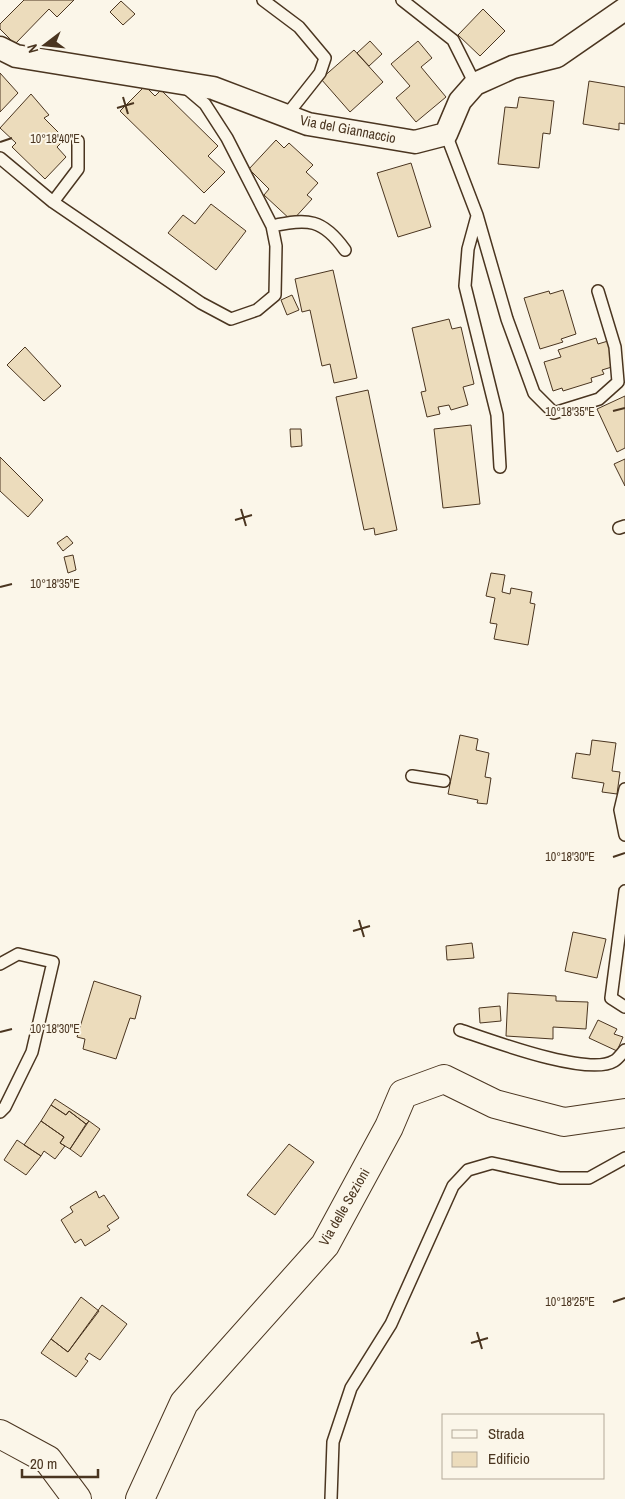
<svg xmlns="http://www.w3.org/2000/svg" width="625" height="1499" font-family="'Archivo Narrow',sans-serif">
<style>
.building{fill:#ecdcbc;stroke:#4a3520}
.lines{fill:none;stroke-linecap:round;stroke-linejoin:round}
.service-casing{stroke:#4a3520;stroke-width:14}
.minor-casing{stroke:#4a3520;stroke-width:25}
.tertiary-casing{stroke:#4a3520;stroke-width:30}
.service{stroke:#fbf6e9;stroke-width:11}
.minor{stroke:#fbf6e9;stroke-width:22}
.tertiary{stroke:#fbf6e9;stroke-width:28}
.ticks{fill:none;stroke:#4a3520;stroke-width:2}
.labels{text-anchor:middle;stroke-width:4;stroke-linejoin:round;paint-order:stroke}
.street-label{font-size:14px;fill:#4a3520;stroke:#fbf6e9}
.ticks-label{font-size:12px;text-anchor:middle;fill:#4a3520;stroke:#fbf6e9;stroke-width:4;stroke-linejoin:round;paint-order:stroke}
</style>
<rect width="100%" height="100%" fill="#fbf6e9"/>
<path class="building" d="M24 0H74L57 17 49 9 15 44 0 29V24Z
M121 1 135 14 123 25 110 12Z
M483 9 505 31 480 56 458 35Z
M370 41 382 54 369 66 357 53Z
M418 41 432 58 421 67 446 97 416 122 396 98 410 86 391 64Z
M354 50 383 82 350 112 321 79Z
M0 73 18 93 0 112Z
M589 81 625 87V124L619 123V130L583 124Z
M145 86 155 96 161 90 218 146 208 156 225 172 204 193 120 111Z
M31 94 49 115 44 118 65 139 57 147 66 157 45 179 12 147 16 143 0 128Z
M519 97 554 101 550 134 543 133 539 168 498 164 505 107 517 108Z
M276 140 284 148 289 143 313 165 306 172 318 183 307 195 312 199 292 221 264 195 269 189 249 169Z
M411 163 431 227 398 237 377 173Z
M211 204 246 231 216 270 168 233 183 215 195 224Z
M333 270 357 378 334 383 330 364 322 366 310 310 302 312 295 279Z
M563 290 576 334 561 339 563 342 540 349 524 298 549 291 550 294Z
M292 295 299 310 287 315 281 300Z
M449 319 452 329 461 327 474 384 463 387 468 405 451 410 449 405 438 407 440 414 427 417 421 392 426 391 412 328Z
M596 338 598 344 608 341 615 366 602 370 604 374 591 378 592 382 563 391 562 388 553 391 544 362 561 357 558 350Z
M25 347 61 386 44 401 7 365Z
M368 390 397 530 375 535 374 528 364 530 336 397Z
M625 396V448L617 452 597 409Z
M471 425 480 504 443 508 434 429Z
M290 429H301L302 446 291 447Z
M0 457 43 500 28 517 0 491Z
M625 459V486L614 464Z
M67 536 73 543 63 551 57 543Z
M73 555 76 570 68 573 64 557Z
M491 573 505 575 502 592 510 594 511 588 532 592 530 603 535 604 528 645 494 639 497 624 490 623 495 598 486 596Z
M460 735 478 739 476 750 489 753 485 777 491 778 487 804 477 803 478 800 448 794Z
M592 740 616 743 612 771 620 772 617 794 602 792 604 783 572 778 576 753 590 755Z
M573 932 606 939 597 978 565 971Z
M472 943 474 958 447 960 446 946Z
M94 981 141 996 135 1019 130 1018 116 1059 83 1049 85 1039 77 1037Z
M508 993 556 996V1001L588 1002 586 1029 553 1027V1039L506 1036Z
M500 1006 501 1021 480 1023 479 1008Z
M598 1020 617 1029 614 1034 623 1037 617 1051 589 1038Z
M55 1099 89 1121 86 1124 69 1111 66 1115 51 1105Z
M51 1105 66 1115 69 1111 86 1124 70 1149 60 1143 64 1137 41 1121Z
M41 1121 64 1137 60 1143 65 1146 55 1159 44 1151 41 1156 24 1145Z
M89 1121 100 1129 81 1157 70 1149Z
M17 1140 41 1156 26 1175 4 1160Z
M289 1144 314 1162 275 1215 247 1195Z
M96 1191 99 1198 104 1195 119 1218 107 1226 110 1230 85 1246 81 1239 75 1243 61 1220 73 1212 70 1207Z
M81 1297 99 1311 68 1352 51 1339Z
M102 1305 127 1324 100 1360 89 1353 85 1359 88 1361 76 1377 41 1353 51 1339 68 1352Z"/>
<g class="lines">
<defs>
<path id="service" d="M263 0 299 27 325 58 320 73 286 116
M402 0 453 40 475 84
M446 134 477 215 507 319 534 393 554 413 599 399 618 382 615 347 598 291
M0 158 53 202 201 303 231 319 257 310 275 295 276 246 272 226 227 138 205 104 185 87
M53 202 78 169V141
M477 216 468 249 465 286 497 415 500 467
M272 226C308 218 323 219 345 250
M619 528 625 526
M412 776 444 781
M625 789 620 810 625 835
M625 891 611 998 625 1007
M0 964 18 954 53 962 32 1052 5 1107 0 1112
M460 1030C490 1040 588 1077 614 1061 618 1059 622 1053 625 1050
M331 1499 333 1442 351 1388 391 1324 453 1186 468 1170 492 1163 560 1178H589L625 1158"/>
<path id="minor" d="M0 48 16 56 213 88 308 124 415 142 446 134 460 101 475 84 513 67 557 56 625 9"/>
<path id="tertiary" d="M0 1434 48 1460 77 1499
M140 1499 184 1403 325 1245 389 1127 403 1094 444 1079 495 1104 564 1122 625 1113"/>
</defs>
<use href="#service" class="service-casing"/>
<use href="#minor" class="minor-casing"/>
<use href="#tertiary" class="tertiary-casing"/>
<use href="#service" class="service"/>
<use href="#minor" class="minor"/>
<use href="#tertiary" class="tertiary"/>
</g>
<path class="ticks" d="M123 97 128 114M117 108 134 103M0 142 12 138M613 411 625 408M241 509 246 526M235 520 252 515M0 587 12 584M613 857 625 853M359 920 364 937M353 931 370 926M0 1032 12 1029M613 1302 625 1298M477 1332 482 1349M471 1343 488 1338"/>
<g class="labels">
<g class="street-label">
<text transform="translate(348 129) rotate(11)" y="5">Via del Giannaccio</text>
<text transform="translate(344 1207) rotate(-60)" y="5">Via delle Sezioni</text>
</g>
</g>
<g class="ticks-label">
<text x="55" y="143">10°18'40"E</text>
<text x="570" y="416">10°18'35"E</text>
<text x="55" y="588">10°18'35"E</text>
<text x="570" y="861">10°18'30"E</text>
<text x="55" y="1033">10°18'30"E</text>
<text x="570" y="1306">10°18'25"E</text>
</g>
<rect x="442" y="1414" width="162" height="65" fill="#fbf6e9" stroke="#b4a999"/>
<rect x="452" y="1430" width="25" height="8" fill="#fbf6e9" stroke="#b4a999"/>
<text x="488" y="1439" font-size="15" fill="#4a3520">Strada</text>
<rect x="452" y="1452" width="25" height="15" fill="#ecdcbc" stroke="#b4a999"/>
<text x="488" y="1464" font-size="15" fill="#4a3520">Edificio</text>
<g transform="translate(45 45) rotate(254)" stroke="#fbf6e9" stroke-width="4" paint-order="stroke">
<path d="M0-4L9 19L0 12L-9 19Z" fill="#4a3520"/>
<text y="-8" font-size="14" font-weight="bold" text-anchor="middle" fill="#4a3520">N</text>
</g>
<path d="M22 1469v8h76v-8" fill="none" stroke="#4a3520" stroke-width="2.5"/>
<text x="30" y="1469" font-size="15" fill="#4a3520" stroke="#fbf6e9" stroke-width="4" paint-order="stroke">20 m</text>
</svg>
